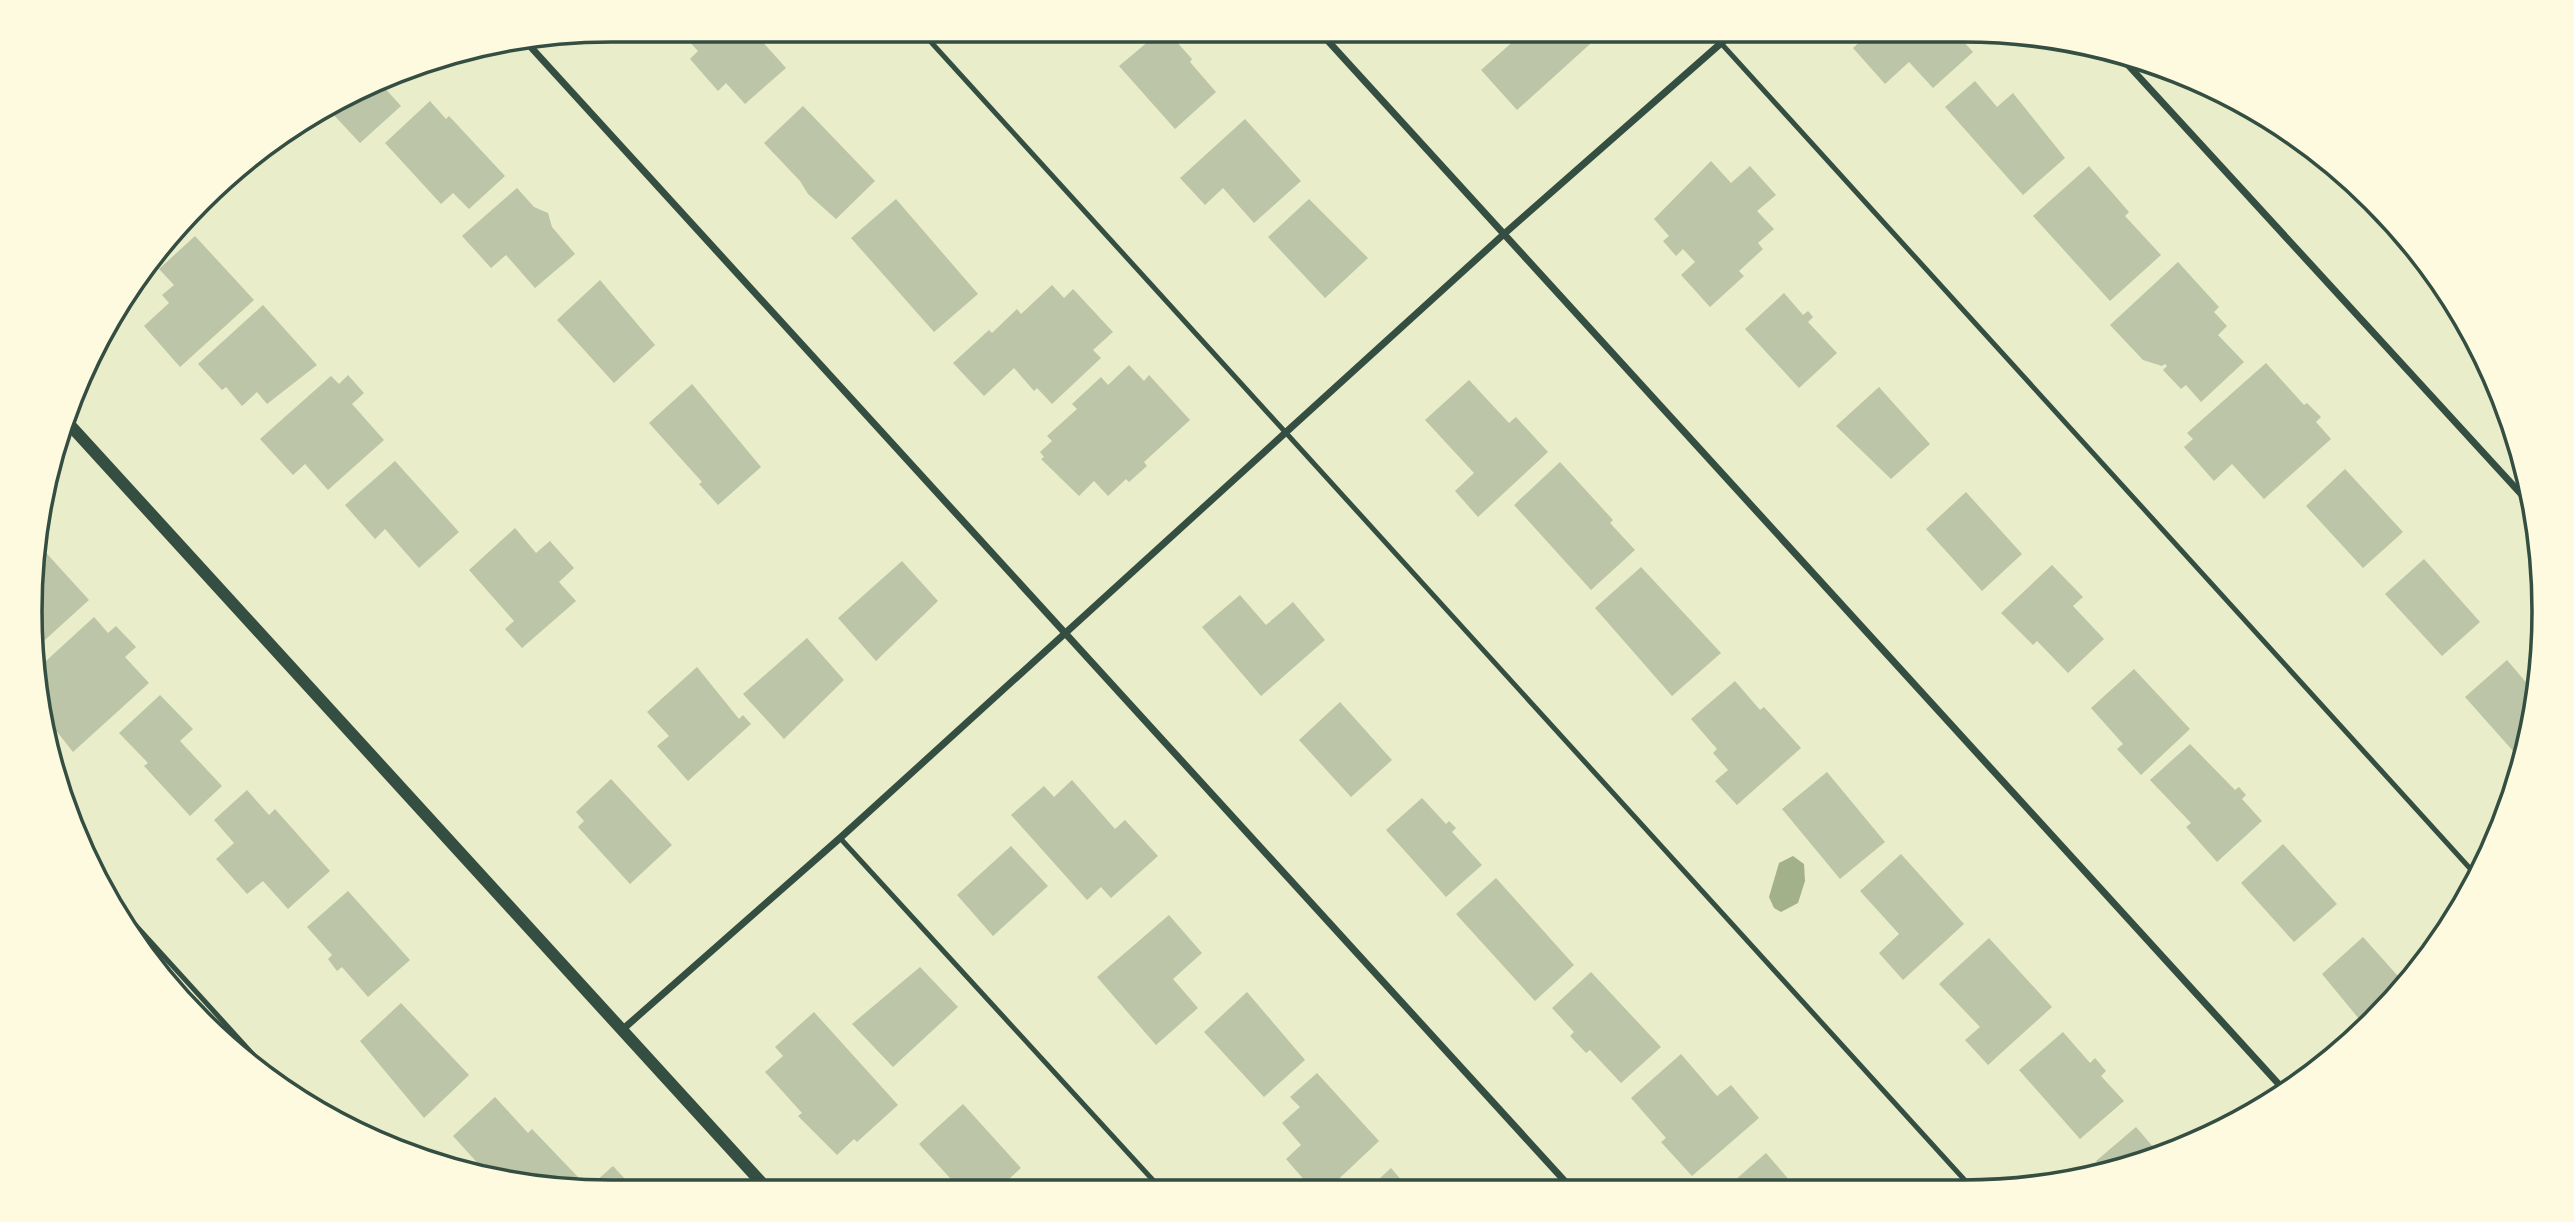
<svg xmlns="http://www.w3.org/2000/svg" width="2574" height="1222" font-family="'IBM Plex Serif',serif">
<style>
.water{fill:#a3b18a}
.building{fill:#bcc5a7}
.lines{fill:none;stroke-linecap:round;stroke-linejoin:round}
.service{stroke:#344e41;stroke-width:5}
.minor{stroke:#344e41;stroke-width:7}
.tertiary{stroke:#344e41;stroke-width:12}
.rim{fill:none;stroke:#344e41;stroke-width:3.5}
</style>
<rect width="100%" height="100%" fill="#e9edc9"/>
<path class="water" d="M1793 856 1804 864 1805 881 1798 903 1781 912 1774 908 1769 897 1779 863Z"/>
<path class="building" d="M691 30H752L786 68 745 104 726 83 718 91 690 59 698 51 684 36Z
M1162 30H1166L1192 59 1190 62 1216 92 1175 129 1119 66Z
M1526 30H1595L1600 35 1517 110 1481 70Z
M1873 30H1953L1973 52 1933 88 1909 62 1885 84 1853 48Z
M1975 81 1997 107 2013 93 2065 158 2023 195 1945 107Z
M381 84 401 106 360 143 330 111Z
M430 101 446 119 449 116 505 176 469 209 453 193 441 204 385 143Z
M803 106 875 181 836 219 808 194 800 181 764 143Z
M1245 119 1301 181 1254 223 1223 188 1205 205 1180 178Z
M1711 161 1731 183 1750 166 1776 195 1757 211 1774 229 1758 243 1763 249 1739 271 1744 276 1710 307 1681 275 1695 262 1683 249 1676 256 1663 241 1669 236 1654 219Z
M2089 166 2129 212 2125 216 2161 255 2110 301 2033 216Z
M517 188 534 207 548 213 552 227 575 254 535 288 506 255 491 268 462 236Z
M896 199 978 294 934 332 851 238Z
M1309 199 1368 258 1325 298 1268 237Z
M195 236 254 300 180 367 144 326 169 303 162 295 174 285 159 269Z
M2178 262 2219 307 2214 312 2227 326 2218 335 2244 362 2201 402 2186 385 2181 389 2163 370 2167 366 2165 364 2162 366 2143 360 2110 325Z
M600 280 655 345 614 383 557 320Z
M1052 285 1064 298 1073 289 1113 332 1093 350 1101 358 1052 404 1037 388 1034 391 1014 368 984 396 953 363 989 330 992 333 1017 309 1021 314Z
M1784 293 1803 315 1808 311 1813 317 1808 322 1837 353 1799 388 1745 329Z
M263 305 317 365 267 404 257 392 242 406 226 387 222 390 198 364Z
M2266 363 2304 405 2307 403 2321 417 2316 422 2331 439 2264 499 2232 464 2214 481 2184 447 2193 439 2187 433Z
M1129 365 1144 381 1149 375 1190 420 1144 462 1147 466 1129 482 1126 479 1108 496 1094 481 1079 496 1041 459 1044 457 1040 452 1052 441 1047 436 1077 409 1072 404 1101 377 1108 385Z
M348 375 364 393 352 404 384 440 328 490 305 464 293 475 260 439 331 376 339 384Z
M1469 380 1509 423 1516 417 1548 452 1478 517 1455 491 1474 473 1425 420Z
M692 384 761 467 718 505 699 484 702 482 649 423Z
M1879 387 1930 444 1891 479 1836 426Z
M395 461 459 532 419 568 385 529 375 539 345 505Z
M1560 462 1613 520 1610 523 1635 550 1591 590 1514 505Z
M2345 469 2403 532 2363 568 2306 506Z
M1966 492 2022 554 1982 591 1926 529Z
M515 528 536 553 550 541 574 568 559 582 576 601 522 648 505 629 514 621 469 570Z
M39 545 89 600 36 648Z
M2424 559 2480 622 2442 656 2385 594Z
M902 561 938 601 876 661 838 618Z
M2052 565 2083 597 2073 606 2104 639 2068 673 2037 641 2033 645 2001 613Z
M1641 567 1721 653 1672 696 1595 608Z
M1240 595 1266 625 1293 602 1325 640 1261 696 1202 627Z
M94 617 108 633 116 626 136 647 125 657 149 683 73 752 43 714 35 686V671Z
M807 638 844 680 784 739 743 694Z
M2507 660 2536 694 2529 737 2513 751 2465 697Z
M697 667 739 719 743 715 751 724 688 781 657 746 669 736 647 712Z
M2134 669 2190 729 2141 775 2117 749 2123 744 2091 708Z
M1735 681 1760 710 1764 707 1801 748 1737 805 1715 781 1728 770 1713 753 1717 749 1691 719Z
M160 695 193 729 180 741 222 786 190 816 144 766 148 763 119 733Z
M1340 702 1392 760 1351 797 1299 740Z
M2190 744 2235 790 2239 787 2246 795 2242 799 2262 821 2217 862 2186 827 2191 823 2150 780Z
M1827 772 1885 842 1840 879 1782 809Z
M611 779 672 845 630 884 578 827 584 821 576 812Z
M1072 780 1115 829 1125 820 1158 856 1111 898 1101 887 1087 900 1011 815 1044 786 1054 797Z
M247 790 269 815 275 809 330 871 288 909 263 881 247 894 216 859 234 843 214 820Z
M1422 798 1446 824 1449 821 1456 828 1452 832 1482 865 1446 897 1386 830Z
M2283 844 2337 904 2294 942 2241 883Z
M1011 846 1048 886 993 936 957 895Z
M1901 854 1964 924 1903 980 1879 953 1899 934 1860 891Z
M1496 878 1574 965 1535 1001 1456 914Z
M348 891 410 960 368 997 342 967 337 971 328 959 332 955 307 927Z
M1169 915 1202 953 1173 979 1198 1008 1156 1045 1097 977Z
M2363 937 2405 984 2364 1025 2322 974Z
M1989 938 2052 1007 1988 1065 1965 1040 1980 1027 1939 984Z
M920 967 958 1007 893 1067 852 1024Z
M1591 972 1661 1047 1621 1083 1590 1050 1586 1053 1570 1036 1574 1032 1552 1008Z
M1247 992 1305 1060 1264 1097 1204 1032Z
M401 1003 469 1075 424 1118 360 1041Z
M814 1012 898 1105 857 1142 854 1139 837 1155 798 1116 802 1113 765 1072 783 1056 775 1047Z
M2063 1032 2090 1063 2095 1058 2106 1071 2101 1076 2124 1101 2080 1139 2019 1070Z
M1681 1054 1717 1096 1731 1085 1759 1118 1692 1176 1661 1142 1666 1138 1631 1098Z
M1317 1073 1379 1141 1327 1190H1313L1286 1159 1301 1145 1282 1123 1300 1107 1290 1097Z
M495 1097 528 1133 532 1129 578 1177 566 1188 492 1179 453 1136Z
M963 1104 1021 1168 996 1191H955L959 1188 919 1144Z
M2136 1127 2160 1155 2104 1170 2096 1161Z
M1766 1153 1796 1188H1726Z
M613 1166 637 1192 586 1190Z
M1391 1168 1409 1189 1367 1190Z"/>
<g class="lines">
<path class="service" d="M920 30 1971 1187
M1709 30 2476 875
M840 838 1162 1190
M109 896 290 1095"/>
<path class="minor" d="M1318 30 2285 1091
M528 44 1572 1189
M2118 54 2534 508
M622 1030 840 838 1504 234 1736 30"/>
<path class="tertiary" d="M69 424 770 1192"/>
</g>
<path d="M0 0H2574V1222H0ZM611 42H1963A569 569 0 0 1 2532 611V611A569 569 0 0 1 1963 1180H611A569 569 0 0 1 42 611V611A569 569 0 0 1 611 42Z" fill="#fefae0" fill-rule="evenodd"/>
<path class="rim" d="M611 42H1963A569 569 0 0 1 2532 611V611A569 569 0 0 1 1963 1180H611A569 569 0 0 1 42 611V611A569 569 0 0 1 611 42Z"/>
</svg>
